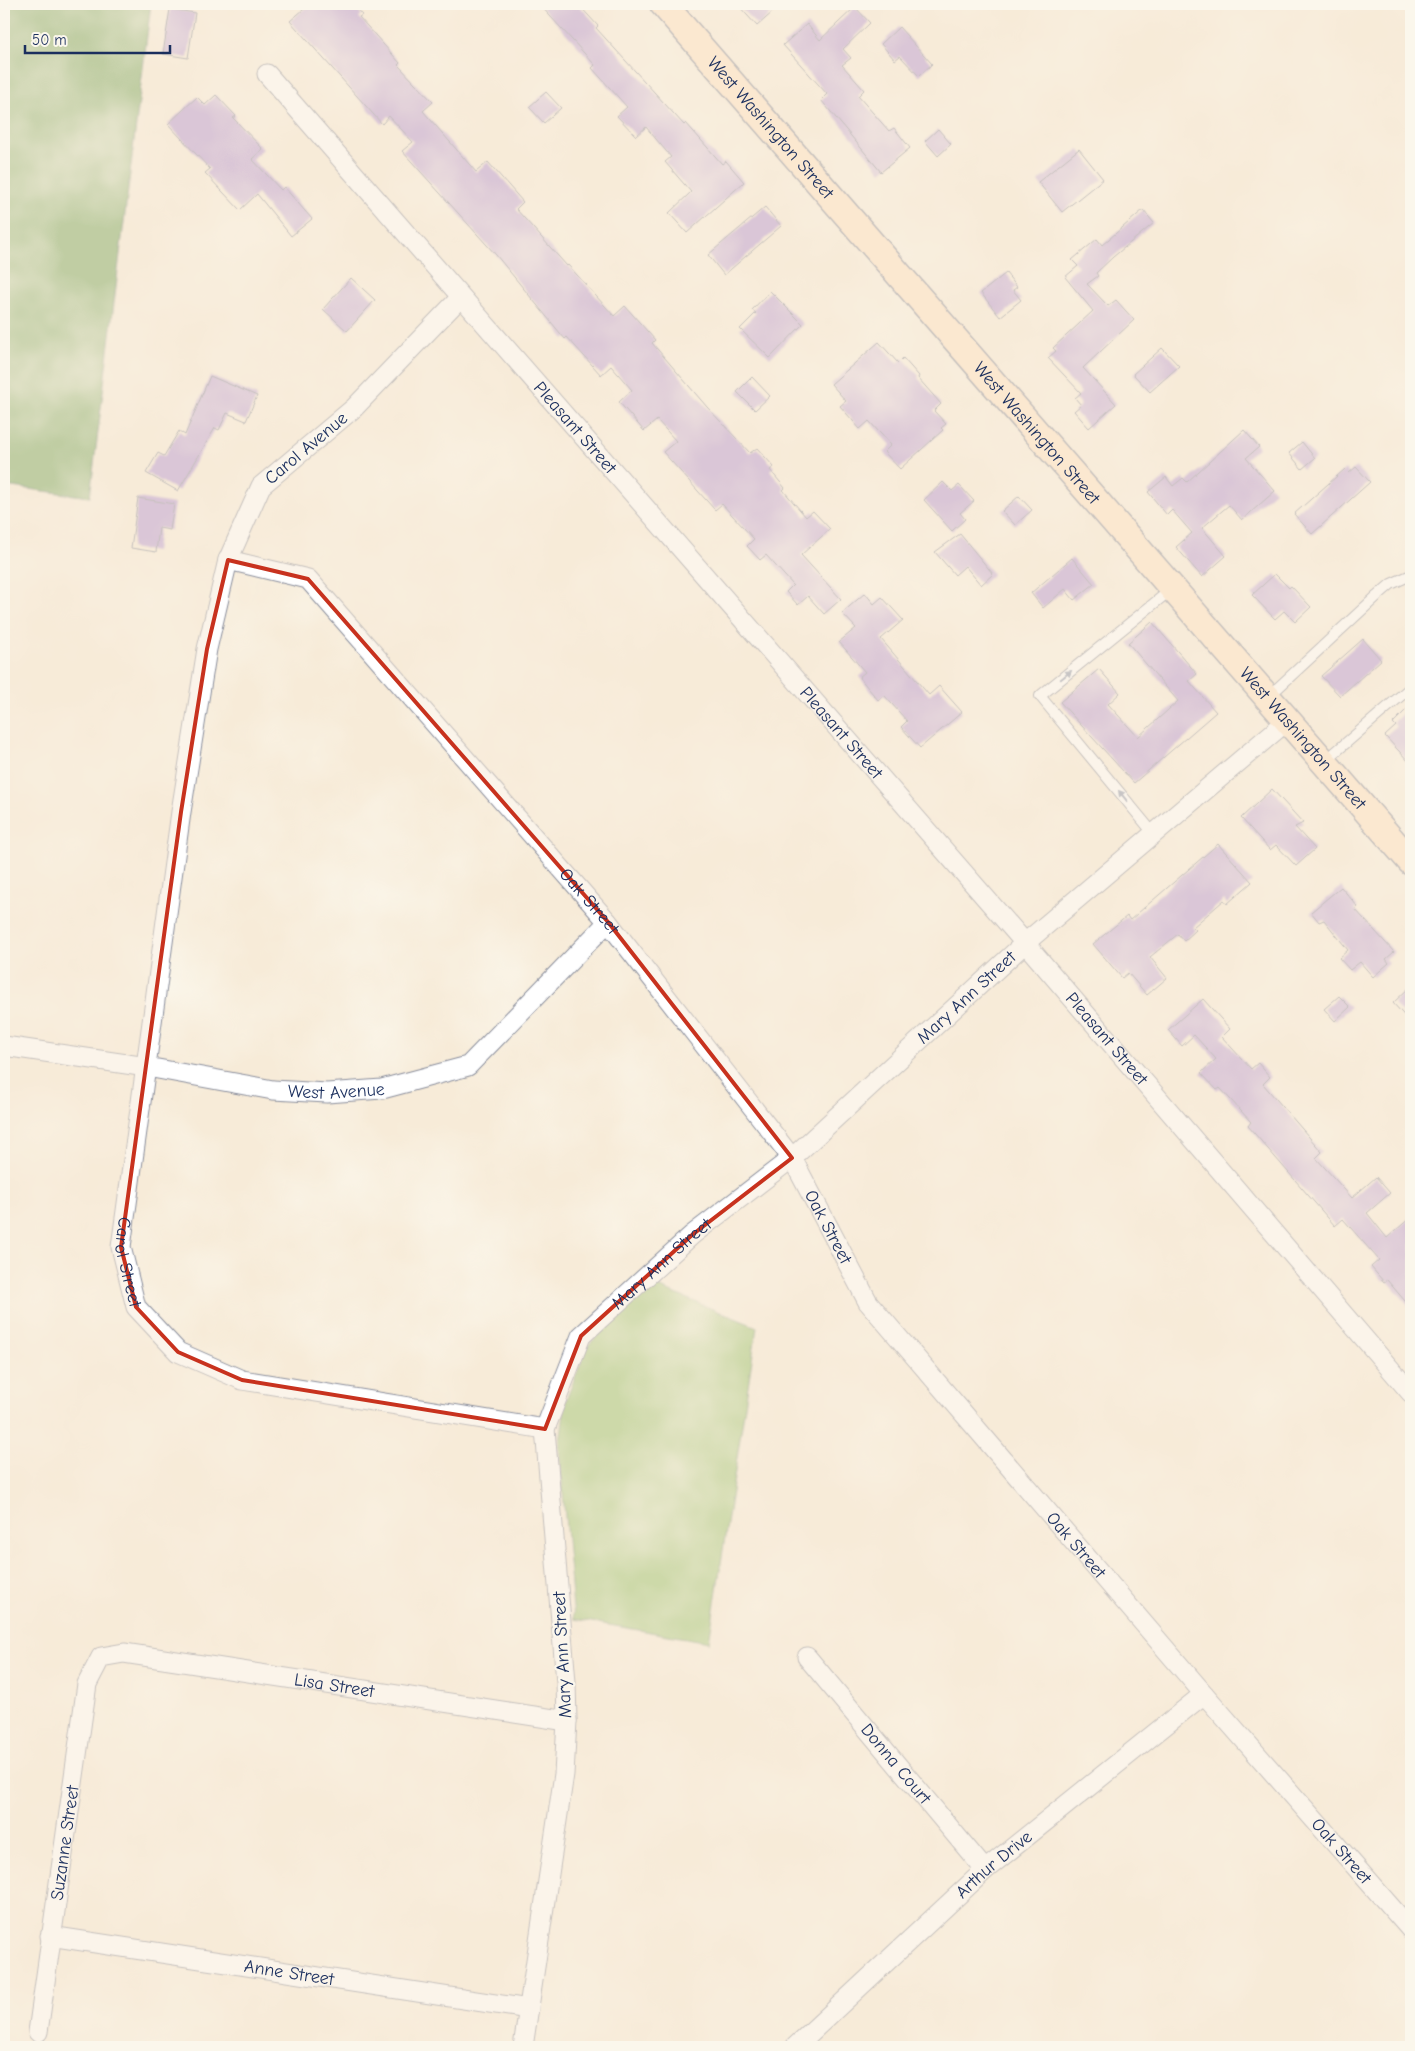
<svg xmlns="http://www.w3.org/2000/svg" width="1415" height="2051" font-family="'Comic Neue',sans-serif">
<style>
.green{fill:#9ac36f;stroke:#5a7966}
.forest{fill:#7ba962;stroke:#4b6c60}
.building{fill:#b699d4}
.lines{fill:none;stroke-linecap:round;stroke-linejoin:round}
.service-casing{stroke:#898d9b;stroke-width:12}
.minor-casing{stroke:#898d9b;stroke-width:21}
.secondary-casing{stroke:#898d9b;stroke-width:29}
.service{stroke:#fff;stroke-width:10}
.minor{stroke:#fff;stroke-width:19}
.secondary{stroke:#ffe4c6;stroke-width:26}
.oneway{fill:#8d97ae}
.marked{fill:none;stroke:#c8321e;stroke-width:4;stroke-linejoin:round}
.labels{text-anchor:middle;stroke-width:4.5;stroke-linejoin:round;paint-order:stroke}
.street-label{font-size:18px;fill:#1b2f5e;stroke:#fbf7ec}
</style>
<rect width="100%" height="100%" fill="#fbf7ec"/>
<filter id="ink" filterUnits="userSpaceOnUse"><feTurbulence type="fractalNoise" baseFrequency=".02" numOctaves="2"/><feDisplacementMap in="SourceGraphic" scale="10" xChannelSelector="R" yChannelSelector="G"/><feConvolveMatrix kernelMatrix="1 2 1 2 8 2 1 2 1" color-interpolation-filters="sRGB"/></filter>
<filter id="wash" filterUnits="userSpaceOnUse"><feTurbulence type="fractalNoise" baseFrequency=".0096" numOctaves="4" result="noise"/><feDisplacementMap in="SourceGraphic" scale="20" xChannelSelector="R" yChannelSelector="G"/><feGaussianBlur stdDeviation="1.12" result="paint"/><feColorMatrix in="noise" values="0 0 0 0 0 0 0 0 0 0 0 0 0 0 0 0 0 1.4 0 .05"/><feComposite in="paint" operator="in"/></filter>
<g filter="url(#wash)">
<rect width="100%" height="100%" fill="#f7ebd8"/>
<path class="green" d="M653 1285 757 1327 709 1642 574 1619 559 1448 566 1400 588 1345Z"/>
<path class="forest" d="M4 4H151L90 497 4 486Z"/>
<g id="blocks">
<path class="building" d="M310 4H352L362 15 359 17 400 63 398 65 433 102 423 111 476 172 488 162 523 202 516 209 567 266 568 265 614 316 625 306 655 340 652 343 707 407 750 453 757 448 774 467 770 470 785 488 783 490 806 517 813 511 830 529 801 555 841 599 824 614 808 596 798 605 786 592 793 585 766 555 760 560 747 546 754 539 722 504 715 510 663 452 676 441 657 420 644 431 619 402 632 390 611 366 601 375 567 337 565 339 496 255 402 151 413 142 389 116 382 124 290 21Z
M539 4H578L598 26 596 28 684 125 686 123 722 164 726 161 744 182 687 233 669 213 691 192 665 162 671 157 646 127 636 136 617 116 627 107 592 68 595 65Z
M737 4H782L757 26Z
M855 7 870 23 843 49 851 58 842 65 864 90 858 96 889 131 894 128 910 148 881 172 821 100 827 94 783 45 807 24 820 40Z
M170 9 195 13 188 58 163 54Z
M899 27 932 64 919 76 900 56 895 60 881 44Z
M546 92 561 108 544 123 529 107Z
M216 95 236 116 233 118 263 149 252 159 281 190 284 187 312 219 291 236 257 194 240 210 205 173 210 169 168 124 197 97 205 105Z
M938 129 951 144 938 156 925 141Z
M1079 149 1103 179 1062 212 1038 182Z
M765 207 781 226 724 275 708 255Z
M1143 210 1154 223 1113 257 1096 273 1098 276 1087 284 1108 306 1116 300 1134 320 1083 368 1116 404 1089 428 1074 411 1081 405 1075 398 1081 393 1048 358 1056 351 1053 348 1093 311 1065 277 1078 266 1072 260 1097 239 1102 245Z
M1006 273 1017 287 1013 290 1021 300 1000 317 981 293Z
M351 278 375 300 347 331 323 309Z
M770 291 803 324 770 358 740 329 756 313 752 310Z
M879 342 898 363 903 358 919 376 918 378 941 404 934 411 946 424 941 428 943 430 900 469 884 452 891 445 869 421 860 429 840 406 846 401 831 384Z
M1162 348 1179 366 1150 392 1133 374Z
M210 376 257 396 246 421 227 413 219 430 215 428 178 491 146 473 158 453 164 456 179 431 185 435Z
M752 377 770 396 755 410 737 392Z
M1244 430 1259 447 1246 458 1275 491 1242 520 1229 505 1202 528 1226 556 1202 577 1176 547 1192 533 1172 510 1167 515 1148 492 1166 477 1173 486 1183 478 1187 482Z
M1302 442 1315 458 1302 469 1289 453Z
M1356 467 1370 482 1312 534 1294 514 1345 469 1349 473Z
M943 482 952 491 959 485 974 501 960 513 965 519 952 531 924 500Z
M1019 496 1032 510 1015 525 1002 511Z
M138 498 174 504 170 530 159 528 156 552 131 548Z
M960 534 993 574 981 585 965 566 955 575 935 552Z
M1072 558 1094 584 1074 600 1065 589 1043 608 1031 593Z
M1275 574 1289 588 1291 586 1311 607 1295 622 1284 611 1275 619 1252 595Z
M865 593 874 604 882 597 903 620 881 639 929 695 939 686 962 712 920 748 901 727 907 721 884 695 878 700 859 677 865 672 839 642 856 628 842 613Z
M1152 622 1197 674 1189 681 1216 712 1134 783 1060 702 1099 669 1120 693 1108 704 1138 737 1178 701 1128 643Z
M1363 639 1381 660 1340 696 1321 676Z
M1411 705V764L1385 736 1396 726 1393 723Z
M1272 789 1303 823 1295 827 1315 849 1296 866 1276 845 1270 850 1241 818Z
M1218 844 1252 882 1227 904 1224 900 1193 927 1196 930 1184 941 1178 934 1150 957 1167 978 1147 995 1128 973 1122 978 1093 944 1127 916 1130 920Z
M1341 887 1358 907 1355 909 1394 952 1386 959 1389 963 1373 977 1360 962 1350 970 1339 958 1348 950 1324 920 1319 922 1311 912Z
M1411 986V1023L1393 1003Z
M1339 996 1350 1007 1335 1021 1324 1009Z
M1203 999 1230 1029 1222 1037 1251 1069 1258 1063 1270 1077 1263 1084 1322 1152 1316 1158 1352 1198 1376 1177 1390 1193 1367 1213 1387 1238 1411 1217V1308L1387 1280 1384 1282 1371 1267 1379 1260 1343 1219 1335 1226 1248 1126 1251 1122 1220 1088 1217 1090 1201 1073 1216 1059 1194 1035 1182 1046 1168 1030Z"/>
</g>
</g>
<g filter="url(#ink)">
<use href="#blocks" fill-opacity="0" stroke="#898d9b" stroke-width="1"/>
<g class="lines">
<defs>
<path id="service" d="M1268 697 1377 596 1391 584 1411 575
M1325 761 1411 687
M1154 834 1040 696 1173 588"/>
<g id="minor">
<path id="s1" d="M267 74 1025 943 1411 1393"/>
<path id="s2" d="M461 297 354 408 261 486 228 560 207 649 181 812 121 1247 136 1307 178 1352 242 1380 545 1429"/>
<path id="s3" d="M228 560 308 579 608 922 792 1158 868 1302 1204 1694 1411 1930"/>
<path id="s4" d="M4 1046 147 1067 273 1090 327 1093 382 1089 468 1066 608 922"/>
<path id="s5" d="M807 1657 985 1870"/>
<path id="s6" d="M50 1936 529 2009"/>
<path id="s7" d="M38 2032 87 1684 101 1657 124 1653 567 1721"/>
<path id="s8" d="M523 2047 564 1774 567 1721 566 1682 545 1429 581 1336 692 1235 792 1158 1025 943 1288 720"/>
<path id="s9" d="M795 2047 985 1870 1204 1694"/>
</g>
<g id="secondary">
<path id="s10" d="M663 4 1411 862"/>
</g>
</defs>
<use href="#service" class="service-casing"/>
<use href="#minor" class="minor-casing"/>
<use href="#secondary" class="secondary-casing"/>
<use href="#service" class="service"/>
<use href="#minor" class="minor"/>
<use href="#secondary" class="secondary"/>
</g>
<defs><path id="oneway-solid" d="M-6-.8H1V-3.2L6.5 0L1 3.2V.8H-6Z" transform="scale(1.25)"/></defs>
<g class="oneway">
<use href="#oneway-solid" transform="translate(1066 675) rotate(-39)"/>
<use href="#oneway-solid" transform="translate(1123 796) rotate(-129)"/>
</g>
</g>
<path d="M0 0H1415V2051H0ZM228 560 308 579 608 922 792 1158 692 1235 581 1336 545 1429 242 1380 178 1352 136 1307 121 1247 181 812 207 649Z" fill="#f7ebd8" fill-opacity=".55" fill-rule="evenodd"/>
<path class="marked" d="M228 560 308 579 608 922 792 1158 692 1235 581 1336 545 1429 242 1380 178 1352 136 1307 121 1247 181 812 207 649Z"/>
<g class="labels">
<g class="street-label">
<text dy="6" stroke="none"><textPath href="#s10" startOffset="164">West Washington Street</textPath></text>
<text dy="6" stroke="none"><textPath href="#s1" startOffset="469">Pleasant Street</textPath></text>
<text dy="6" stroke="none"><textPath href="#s10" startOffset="569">West Washington Street</textPath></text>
<text transform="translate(306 448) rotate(-40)" y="6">Carol Avenue</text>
<text dy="6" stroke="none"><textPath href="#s1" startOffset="874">Pleasant Street</textPath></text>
<text dy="6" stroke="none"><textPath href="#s10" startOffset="974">West Washington Street</textPath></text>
<text dy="6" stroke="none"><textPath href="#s3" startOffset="510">Oak Street</textPath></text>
<text dy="6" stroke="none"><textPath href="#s8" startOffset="1235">Mary Ann Street</textPath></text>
<text dy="6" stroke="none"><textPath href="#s1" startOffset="1279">Pleasant Street</textPath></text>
<text dy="6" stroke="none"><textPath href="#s4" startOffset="336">West Avenue</textPath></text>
<text dy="6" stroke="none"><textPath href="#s3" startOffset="915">Oak Street</textPath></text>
<text dy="6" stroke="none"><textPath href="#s2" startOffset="1068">Carol Street</textPath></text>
<text dy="6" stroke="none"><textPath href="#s8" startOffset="830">Mary Ann Street</textPath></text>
<text dy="6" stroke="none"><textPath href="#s3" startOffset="1320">Oak Street</textPath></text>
<text transform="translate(562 1655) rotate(-93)" y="6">Mary Ann Street</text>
<text dy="6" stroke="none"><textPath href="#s7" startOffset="618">Lisa Street</textPath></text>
<text dy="6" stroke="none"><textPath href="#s5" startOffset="139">Donna Court</textPath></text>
<text dy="6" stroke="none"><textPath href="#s7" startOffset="191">Suzanne Street</textPath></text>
<text dy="6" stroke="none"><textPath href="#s3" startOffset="1725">Oak Street</textPath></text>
<text dy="6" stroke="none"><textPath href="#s9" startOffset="270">Arthur Drive</textPath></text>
<text dy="6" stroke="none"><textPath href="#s6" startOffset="242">Anne Street</textPath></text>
</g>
</g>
<rect width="1415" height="2051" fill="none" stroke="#fbf7ec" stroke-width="20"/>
<path d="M25 45v8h145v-8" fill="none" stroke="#1b2f5e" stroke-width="2.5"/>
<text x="32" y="45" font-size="15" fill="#1b2f5e" stroke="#fbf7ec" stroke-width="4" paint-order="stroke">50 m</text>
</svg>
